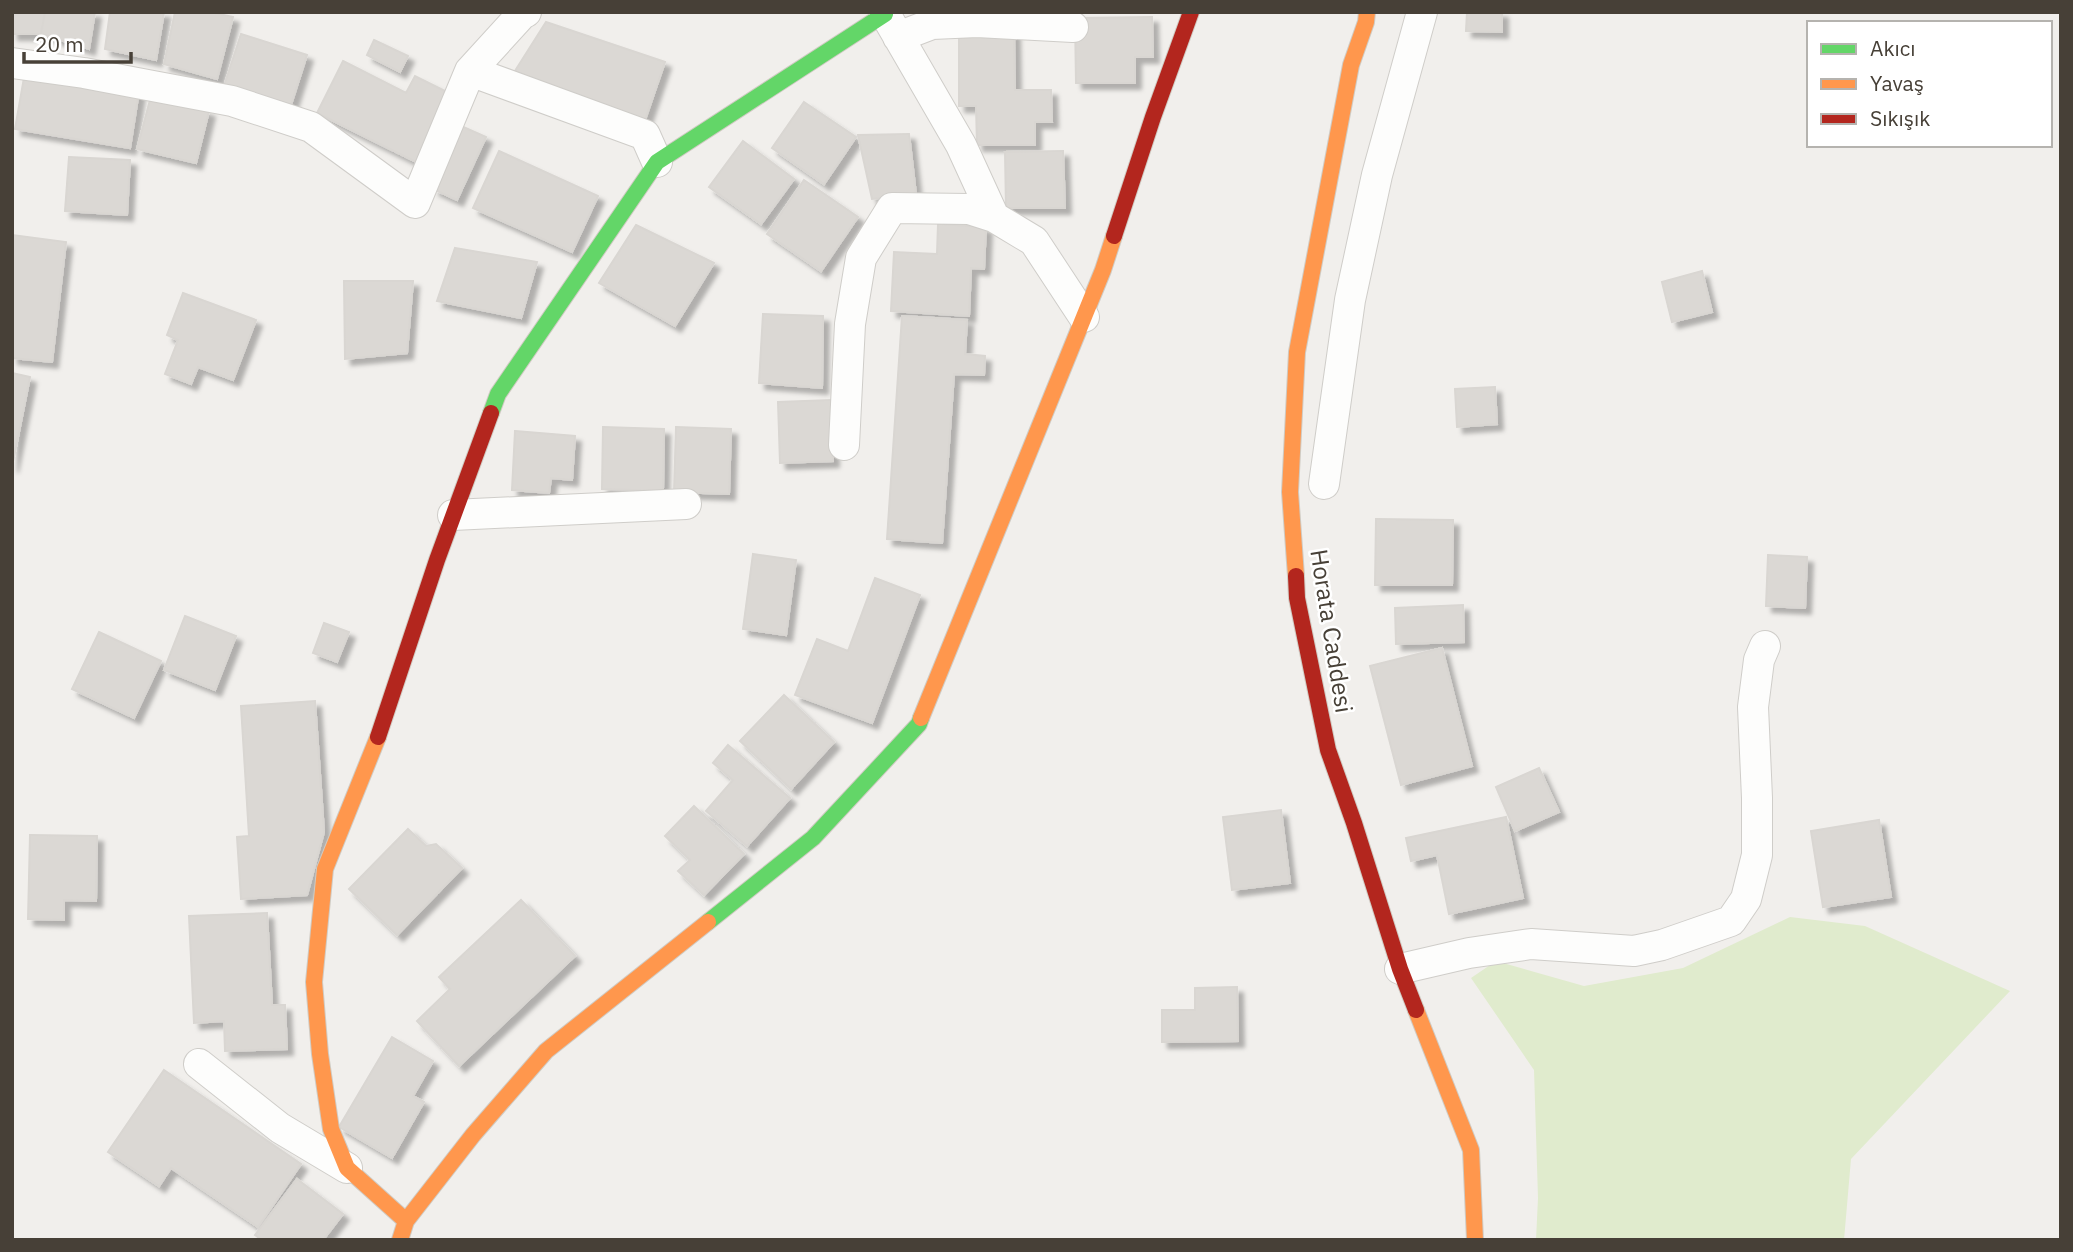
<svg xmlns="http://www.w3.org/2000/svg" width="2073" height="1252" font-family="'IBM Plex Sans',sans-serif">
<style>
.green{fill:#e0ebcd}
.building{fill:#dbd8d4;stroke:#d9d6d2;stroke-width:2;filter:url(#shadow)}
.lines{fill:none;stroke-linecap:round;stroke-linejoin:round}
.street-casing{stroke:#cfcdc9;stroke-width:32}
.fast-casing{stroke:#d0cbc3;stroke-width:18}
.slow-casing{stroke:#d0cbc3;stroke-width:18}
.jam-casing{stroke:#d0cbc3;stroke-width:18}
.street{stroke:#fdfdfc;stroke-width:30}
.fast{stroke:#63d668;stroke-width:16}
.slow{stroke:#ff974d;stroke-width:16}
.jam{stroke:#b3261e;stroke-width:16}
.labels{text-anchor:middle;stroke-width:5;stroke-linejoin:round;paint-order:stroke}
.street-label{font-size:24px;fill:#474037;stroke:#fff}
</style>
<defs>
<filter id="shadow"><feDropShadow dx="6" dy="6" stdDeviation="2" flood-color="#0004"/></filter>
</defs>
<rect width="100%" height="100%" fill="#f1efec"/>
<path class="green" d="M1790 917 1865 926 2010 991 1851 1159 1844 1240H1536L1538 1198 1534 1070 1471 978 1496 961 1584 986 1683 968Z"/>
<path class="building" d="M12 12H45L41 34H12Z
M45 12H95L89 49 41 34Z
M110 12H164L156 60 105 49Z
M175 12H210L233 17 217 79 164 64Z
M1467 12H1502V32L1466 31Z
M1152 17 1153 57H1135V83H1076L1075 18Z
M546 22 665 62 645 120 506 85Z
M959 31H1014L1015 90H1051L1052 122H1035V145H977L976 106H959Z
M241 34 307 55 290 108 224 86Z
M374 40 408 56 400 72 367 55Z
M343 61 406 93 415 76 453 95 418 163 317 113Z
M25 72 139 91 130 148 15 129Z
M151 96 209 111 196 163 137 149Z
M804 102 856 137 824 184 772 148Z
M461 126 486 137 457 200 433 189Z
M909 134 916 194 872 199 858 135Z
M743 141 794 179 761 224 709 187Z
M499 151 598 196 572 252 473 208Z
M1063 151 1065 208H1006L1005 152Z
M69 157 130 160 127 215 65 211Z
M804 180 858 217 821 271 767 234Z
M938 224 986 227 984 269 971 268 969 316 891 311 894 252 937 254Z
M636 225 714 263 675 326 599 283Z
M12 235 66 242 52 362 12 358Z
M455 248 537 262 521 318 437 301Z
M1702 271 1712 312 1672 322 1662 282Z
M344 281H413L407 353 345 359Z
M183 293 256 320 233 380 198 367 191 384 165 374 178 340 167 335Z
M763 314 823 316 822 388 759 383Z
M902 316 967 320 965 354 985 356 984 375 954 374 942 543 887 539Z
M12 373 30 377 12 467Z
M1495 387 1497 424 1457 427 1455 389Z
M831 400 833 461 780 463 778 402Z
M603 427 664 429 663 491 602 489Z
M676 427 731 429 729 494 674 492Z
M515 431 575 436 572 480 551 478 549 493 512 490Z
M1376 519 1453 520 1452 585H1375Z
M753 554 796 560 786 635 743 629Z
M1768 555 1807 557 1805 608 1766 606Z
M875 578 920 595 872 723 795 695 817 639 848 651Z
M1463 605 1464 642 1396 644 1395 608Z
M185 616 236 636 215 690 164 670Z
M324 623 349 632 337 662 313 653Z
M99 632 161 661 134 718 72 689Z
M1442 648 1472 766 1401 785 1370 666Z
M784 695 834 742 791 789 740 741Z
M315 701 324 832 307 895 241 899 237 837 249 836 241 706Z
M728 745 790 798 747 846 706 811 733 780 713 763Z
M1539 768 1559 812 1515 831 1496 787Z
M694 806 744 854 704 895 678 871 690 860 665 836Z
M1281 810 1290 883 1232 890 1223 817Z
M1506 817 1523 898 1449 914 1437 855 1411 861 1406 838Z
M1879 820 1891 897 1823 907 1811 831Z
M408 829 426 846 436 844 462 868 397 935 349 889Z
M30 835 97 836 96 901 64 900V920L28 919Z
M521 900 575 956 459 1066 417 1021 450 989 439 977Z
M267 913 272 1005H285L287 1049 225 1051 224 1021 194 1023 189 916Z
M1237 987 1238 1041 1162 1042V1010H1195V988Z
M392 1037 433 1061 413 1096 424 1102 392 1158 339 1127Z
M164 1070 301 1164 258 1227 171 1168 159 1186 108 1152Z
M297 1179 343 1214 323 1240H262L255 1235Z"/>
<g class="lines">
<defs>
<path id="street" d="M884 12 961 145 994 217
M898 37 932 24 977 22 1073 27
M12 63 84 73 232 101 311 127 415 203 470 71 645 135 657 162
M470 71 522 14 526 12
M844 445 850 324 861 258 892 208 969 209 994 217 1034 241 1084 317
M1324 484 1350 300 1377 175 1422 12
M453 515 686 504
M1400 969 1469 953 1531 944 1634 951 1662 945 1731 921 1746 899 1757 855V798L1753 707 1759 660 1765 646
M199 1064 280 1128 347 1168"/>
<path id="fast" d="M491 413 498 394 657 162 885 14
M708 922 813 838 919 724 921 718"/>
<path id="slow" d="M1296 576 1290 492 1297 352 1351 65 1366 22 1367 12
M921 718 1103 270 1114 236
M378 737 325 869 314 982 320 1054 331 1129 347 1168 406 1221
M1416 1010 1471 1150 1475 1240
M400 1240 406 1221 473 1135 546 1051 708 922"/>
<path id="jam" d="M1114 236 1153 117 1191 12
M1296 576 1297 598 1328 750 1354 823 1400 969 1416 1010
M378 737 437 560 491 413"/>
</defs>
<use href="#street" class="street-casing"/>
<use href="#fast" class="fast-casing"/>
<use href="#slow" class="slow-casing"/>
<use href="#jam" class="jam-casing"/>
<use href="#street" class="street"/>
<use href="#fast" class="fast"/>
<use href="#slow" class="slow"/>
<use href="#jam" class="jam"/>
</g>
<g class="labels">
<g class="street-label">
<text transform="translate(1331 631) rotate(81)" y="8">Horata Caddesi</text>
</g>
</g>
<rect width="2073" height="1252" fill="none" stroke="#474037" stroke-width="28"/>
<rect x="1807" y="21" width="245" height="126" fill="#ffffff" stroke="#b5b3af" stroke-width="2"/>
<rect x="1821" y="44" width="35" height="10" fill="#63d668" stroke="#b5b3af" stroke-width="2"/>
<text x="1870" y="56" font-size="21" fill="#474037">Akıcı</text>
<rect x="1821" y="79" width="35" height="10" fill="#ff974d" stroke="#b5b3af" stroke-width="2"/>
<text x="1870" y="91" font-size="21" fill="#474037">Yavaş</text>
<rect x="1821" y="114" width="35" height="10" fill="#b3261e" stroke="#b5b3af" stroke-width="2"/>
<text x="1870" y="126" font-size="21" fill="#474037">Sıkışık</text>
<path d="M24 52v10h107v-10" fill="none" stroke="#474037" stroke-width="3.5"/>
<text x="35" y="52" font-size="21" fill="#474037" stroke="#ffffff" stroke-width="5" paint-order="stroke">20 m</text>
</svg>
